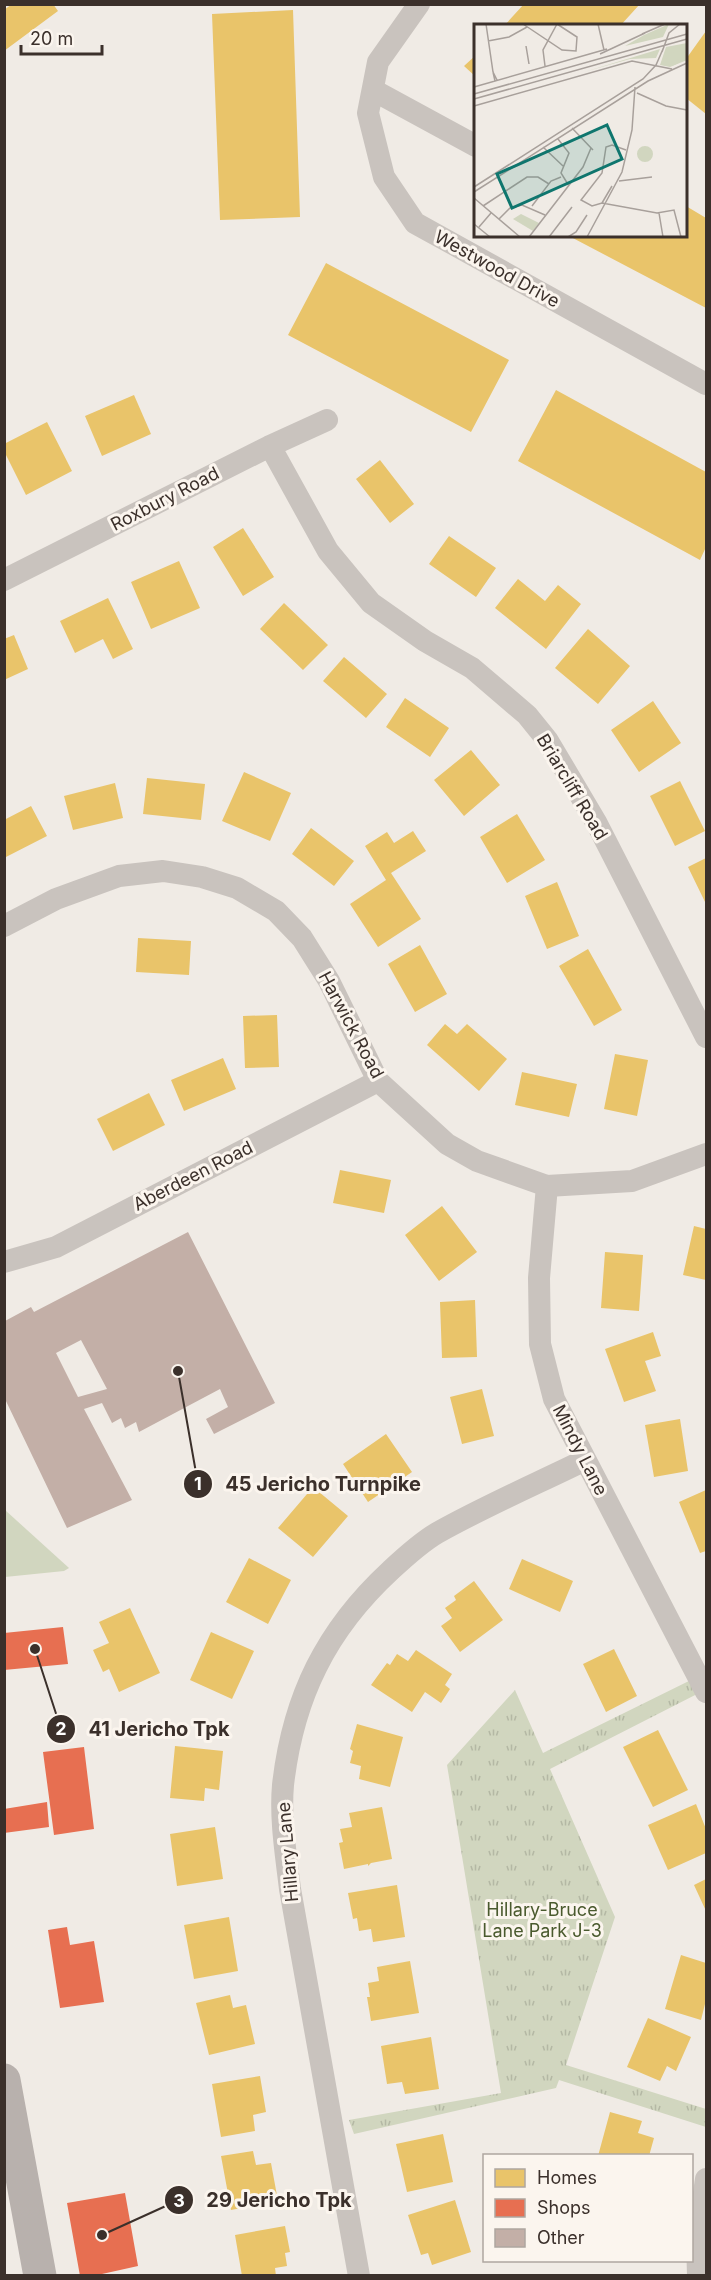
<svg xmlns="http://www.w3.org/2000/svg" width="711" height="2280" font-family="Inter,sans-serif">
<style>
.grass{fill:#d1d6bf}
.park{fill:url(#park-tufts)}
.homes{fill:#e9c46a}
.shops{fill:#e76f51}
.building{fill:#c3afa7;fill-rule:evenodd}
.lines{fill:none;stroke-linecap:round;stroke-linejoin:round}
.street{stroke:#c9c3be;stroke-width:22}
.primary{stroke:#b8b1ad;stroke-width:33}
.labels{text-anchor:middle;stroke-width:6;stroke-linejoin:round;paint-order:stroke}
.street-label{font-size:18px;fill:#3b302b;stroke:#fbf5ee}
.park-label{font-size:18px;fill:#4a5a2e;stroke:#fbf5ee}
.inset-road{fill:none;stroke:#a8a09b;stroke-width:1.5}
.view{fill:#0f766e;fill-opacity:0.15;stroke:#0f766e;stroke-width:3}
.inset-edge{fill:none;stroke:#3b302b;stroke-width:3}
.leader{fill:none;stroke:#3b302b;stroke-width:2}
.callout-dot{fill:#3b302b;stroke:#fbf5ee;stroke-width:2}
.mark-label{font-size:18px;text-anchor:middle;font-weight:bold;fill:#fff}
.callout-label{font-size:20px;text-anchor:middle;font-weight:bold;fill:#3b302b;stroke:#fbf5ee;stroke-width:6;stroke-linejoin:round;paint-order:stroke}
</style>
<defs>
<pattern id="park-tufts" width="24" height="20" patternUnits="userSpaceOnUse" patternTransform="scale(1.5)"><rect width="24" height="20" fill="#d1d6bf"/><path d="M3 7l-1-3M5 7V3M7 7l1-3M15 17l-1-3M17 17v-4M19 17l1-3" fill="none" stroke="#b4b8a4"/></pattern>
</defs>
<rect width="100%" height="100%" fill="#f0ebe5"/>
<path class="grass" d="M5 1510 69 1568 64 1571 5 1577Z"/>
<path class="park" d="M695 1678 703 1691 550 1769 615 1917 566 2065 706 2109V2127L559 2080 556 2088 354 2134 349 2120 501 2093 447 1765 515 1690 543 1753Z"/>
<path class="homes" d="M12 4H53L58 11 4 51V10Z
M524 4H640L620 26H504Z
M293 10 300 217 220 220 212 14Z
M706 31V114L686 98V59Z
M476 55V77L464 66Z
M686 206 706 218V308L569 236H686Z
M326 263 509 360 471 432 288 335Z
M556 390 706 472V547L700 560 518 461Z
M134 395 151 434 102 456 85 416Z
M47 422 72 471 26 495 4 451V444Z
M380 460 414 504 390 523 356 479Z
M243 528 274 577 243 596 213 547Z
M449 536 496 568 476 597 429 564Z
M179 561 200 608 151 629 131 582Z
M518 579 545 601 558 585 581 604 546 649 495 608Z
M108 598 133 649 113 659 103 639 75 653 60 621Z
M284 603 328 645 303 670 260 629Z
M588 629 630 666 598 704 555 668Z
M14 635 28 669 4 680V639Z
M344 657 387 694 366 718 323 681Z
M405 698 449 728 430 757 386 727Z
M653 701 681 743 639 772 611 730Z
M471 750 500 785 464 816 434 780Z
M244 772 291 793 270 841 222 821Z
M147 778 205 784 201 820 143 814Z
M680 781 705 831 675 846 650 796Z
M115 783 123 818 73 830 64 796Z
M31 806 47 836 4 858V820Z
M517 814 545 860 507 883 480 837Z
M311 828 354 861 334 886 292 854Z
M413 831 426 851 391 873 421 919 378 947 350 904 386 880 365 846 387 832 394 843Z
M706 858V904L688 867Z
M557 882 579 936 547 949 525 896Z
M138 938 191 941 189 975 136 972Z
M420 945 447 994 415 1012 388 964Z
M588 949 622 1010 594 1026 559 966Z
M277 1015 279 1067 245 1068 243 1016Z
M445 1024 457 1034 467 1024 507 1059 479 1091 427 1045Z
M615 1054 648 1060 637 1116 604 1109Z
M223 1058 236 1089 184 1111 171 1080Z
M522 1072 577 1084 569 1117 515 1105Z
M149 1093 165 1125 113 1151 97 1119Z
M340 1170 391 1180 384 1213 333 1203Z
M442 1206 477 1252 439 1281 405 1235Z
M694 1226 706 1229V1280L683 1275Z
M605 1252 643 1255 639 1311 601 1308Z
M475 1300 477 1357 442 1358 440 1302Z
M653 1332 661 1356 645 1361 656 1391 624 1402 605 1349Z
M482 1389 494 1436 462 1444 450 1397Z
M680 1419 688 1471 654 1477 645 1425Z
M386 1434 412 1472 368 1502 343 1464Z
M313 1487 348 1516 313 1557 278 1528Z
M706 1490V1551L700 1553 679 1502Z
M249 1558 291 1580 268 1624 226 1602Z
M522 1559 573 1581 560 1612 509 1589Z
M474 1581 503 1620 460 1652 441 1626 452 1618 445 1608 456 1600 454 1596Z
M130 1608 160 1673 119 1692 109 1669 103 1672 93 1650 109 1643 99 1622Z
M211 1632 254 1651 232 1699 190 1680Z
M614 1649 637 1696 606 1712 583 1664Z
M416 1650 452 1674 445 1685 450 1689 441 1703 425 1692 412 1712 371 1685 387 1663 390 1665 397 1654 408 1661Z
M357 1724 403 1737 390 1787 359 1779 361 1766 350 1763 353 1751 350 1749Z
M658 1730 688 1790 653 1807 623 1747Z
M175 1746 223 1751 219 1790 205 1788 204 1801 170 1798Z
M696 1804 706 1829V1853L668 1870 648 1825Z
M382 1807 392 1859 371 1863 368 1866V1864L344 1869 339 1843 343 1842 340 1829 352 1827 349 1813Z
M215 1827 223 1879 177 1886 170 1834Z
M706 1879V1911L694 1885Z
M397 1885 405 1937 373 1942 371 1929 359 1931 357 1918 353 1919 348 1893Z
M229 1917 238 1971 194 1979 184 1925Z
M681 1955 706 1963V2000L701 2020 665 2009Z
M410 1961 419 2013 371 2021 367 1997H370L368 1983 379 1981 377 1967Z
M230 1995 233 2008 246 2005 255 2044 209 2055 196 2003Z
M648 2018 691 2037 676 2071 667 2066 660 2081 627 2067Z
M431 2037 439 2089 405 2094 402 2082 387 2084 381 2046Z
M260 2076 266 2112 253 2115 255 2131 221 2137 212 2084Z
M610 2112 642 2121 638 2133 654 2138 649 2156H598Z
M443 2134 453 2182 407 2192 396 2144Z
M253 2151 256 2165 271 2163 278 2201 231 2210 221 2156Z
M455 2200 471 2252 432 2265 428 2253 421 2255 408 2215Z
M285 2226 290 2252 285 2253 287 2266 275 2268 276 2276H242L235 2235Z"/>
<path class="shops" d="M63 1627 68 1664 4 1670V1633Z
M84 1747 94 1829 54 1835 43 1752Z
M47 1802 49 1827 4 1833V1809Z
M67 1927 70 1945 94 1941 104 2002 60 2008 48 1930Z
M125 2193 138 2266 93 2276H80L67 2203Z"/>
<path class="building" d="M188 1232 275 1403 214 1434 206 1419 228 1407 220 1389 139 1432 136 1422 125 1428 121 1418 112 1423 102 1403 84 1409 132 1500 67 1528 5 1399V1321L31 1307 34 1312ZM81 1340 107 1389 78 1397 56 1353Z"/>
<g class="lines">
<path class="street" d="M419 4 378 62 368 113 384 177 415 223 706 384
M373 90 476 146
M270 446 328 551 371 603 425 641 472 668 527 715 548 741 596 822 706 1037
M4 580 270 446 327 420
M4 926 56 899 119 876 163 871 202 877 237 888 276 911 302 938 329 981 378 1081 447 1144 477 1161 547 1186 632 1181 706 1154
M547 1186 539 1278 540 1344 554 1399 706 1692
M4 1262 56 1247 378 1081
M359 2276 290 1889C286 1855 280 1819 283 1785 293 1697 326 1630 391 1570 405 1557 420 1543 437 1533 485 1506 536 1484 585 1460
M698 2276 697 2240 706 2179"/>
<path class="primary" d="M4 2080 40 2276"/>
</g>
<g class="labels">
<g class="street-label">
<text transform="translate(497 269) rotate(29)" y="6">Westwood Drive</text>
<text transform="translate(165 499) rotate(-27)" y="6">Roxbury Road</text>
<text transform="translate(572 787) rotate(59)" y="6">Briarcliff Road</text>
<text transform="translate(351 1025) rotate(62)" y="6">Harwick Road</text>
<text transform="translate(193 1176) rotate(-27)" y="6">Aberdeen Road</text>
<text transform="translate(580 1450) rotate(63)" y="6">Mindy Lane</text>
<text transform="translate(288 1852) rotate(-95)" y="6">Hillary Lane</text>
</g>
<g class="park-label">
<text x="542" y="1916">Hillary-Bruce<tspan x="542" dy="21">Lane Park J-3</tspan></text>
</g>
</g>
<g transform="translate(474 24)">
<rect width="213" height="213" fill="#f0ebe5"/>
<path d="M213 19V36L196 43 186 41 192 23Z" fill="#d1d6bf"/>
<path d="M195 0 189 13 151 22 170 11ZM213 20V26L196 29 192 35 195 39 213 32V35L198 42 193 39 191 28 196 23ZM186 25 182 34 156 35 110 48ZM163 130a8 8 0 1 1 16 0a8 8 0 1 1-16 0ZM47 190 65 199 59 207 39 195Z" fill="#d1d6bf"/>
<path class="inset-road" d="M12 0 19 48M49 0 88 26 102 27 103 13 83 0M124 0 130 26M168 10 191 0M14 17 35 13 53 3M52 22 55 40M188 28 195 9 206 0M126 30 171 9M71 42 69 26 83 0M21 57 19 48 23 56M0 63 133 25M163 69 192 82 213 86M0 70 213 10M0 75 213 15M0 82 158 37 198 45M98 104 119 126M84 115 95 129 87 149 95 162M69 123 89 142M152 126 138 121 132 123 128 149 107 176 118 182 128 179 183 189 200 186 207 213M145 157 178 153M0 163 169 55 182 41 189 25M0 168 174 57 213 39M0 174 46 213M128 179 138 162M9 182 53 153H64L75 160M58 182 77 157 87 153M185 189 189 213M25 195 36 184 48 181 71 191M0 200 16 213M5 203 17 189M55 213 109 143 117 124M75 213 98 183M94 213 102 208 113 191M113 213 148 148 158 106 161 63"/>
<path class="view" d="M133 101 148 135 38 184 23 150Z"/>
<rect width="213" height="213" class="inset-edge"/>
</g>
<path class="leader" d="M178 1371L198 1484M35 1649L61 1729M102 2235L179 2200"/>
<g class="callout-dot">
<circle cx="178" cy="1371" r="6"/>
<circle cx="35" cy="1649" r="6"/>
<circle cx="102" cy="2235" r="6"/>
<circle cx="198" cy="1484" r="15"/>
<circle cx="61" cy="1729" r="15"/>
<circle cx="179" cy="2200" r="15"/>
</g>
<g class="mark-label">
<text x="198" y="1490">1</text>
<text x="61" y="1735">2</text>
<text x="179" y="2207">3</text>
</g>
<g class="callout-label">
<text x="323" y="1491">45 Jericho Turnpike</text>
<text x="159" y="1736">41 Jericho Tpk</text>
<text x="279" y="2207">29 Jericho Tpk</text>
</g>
<rect width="711" height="2280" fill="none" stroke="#3b302b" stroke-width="12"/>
<rect x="483" y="2154" width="210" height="108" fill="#fbf5ee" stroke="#aea6a0" stroke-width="1.5"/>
<rect x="495" y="2169" width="30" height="18" fill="#e9c46a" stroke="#aea6a0" stroke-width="1.5"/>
<text x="537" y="2184" font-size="18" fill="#3b302b">Homes</text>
<rect x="495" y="2199" width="30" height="18" fill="#e76f51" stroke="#aea6a0" stroke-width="1.5"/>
<text x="537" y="2214" font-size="18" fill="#3b302b">Shops</text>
<rect x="495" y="2229" width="30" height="18" fill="#c3afa7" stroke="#aea6a0" stroke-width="1.5"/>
<text x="537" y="2244" font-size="18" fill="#3b302b">Other</text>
<path d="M21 45v9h81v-9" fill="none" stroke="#3b302b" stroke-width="3"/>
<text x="30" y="45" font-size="18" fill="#3b302b" stroke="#fbf5ee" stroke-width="4.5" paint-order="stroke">20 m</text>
</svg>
